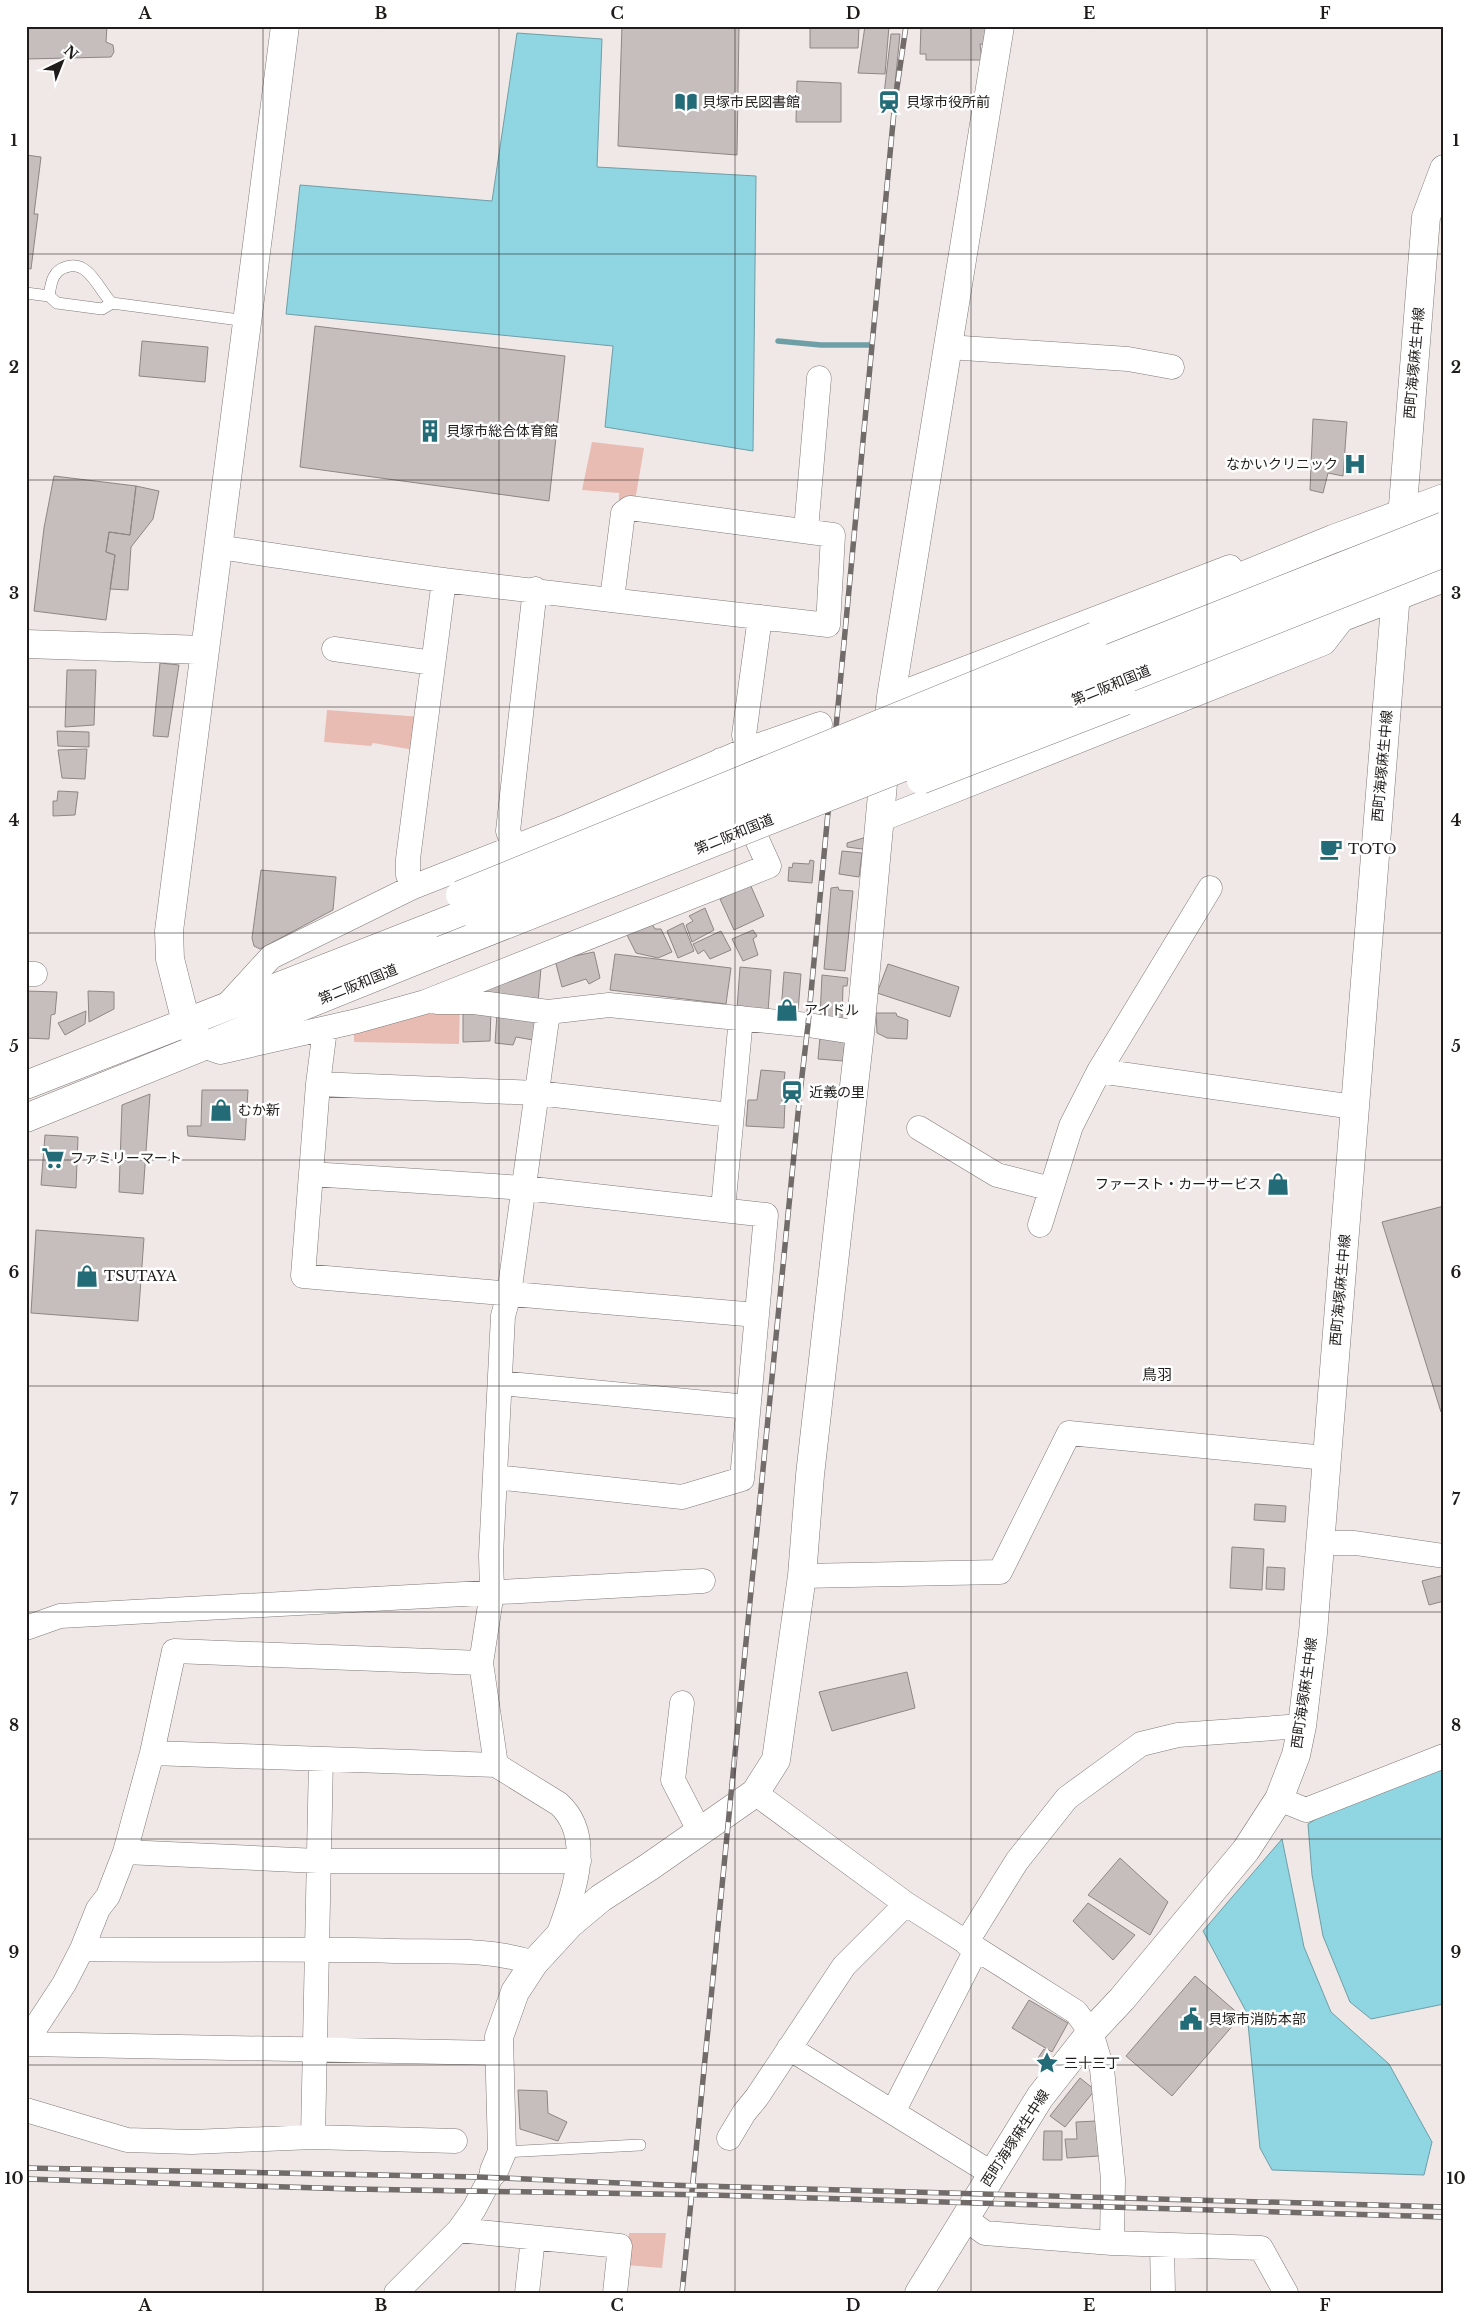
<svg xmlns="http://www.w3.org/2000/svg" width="1470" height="2319" font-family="'Libre Baskerville','Noto Sans JP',serif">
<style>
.green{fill:#e8bcb3}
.water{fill:#90d5e2;stroke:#6e9ea6}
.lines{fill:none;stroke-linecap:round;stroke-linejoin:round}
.stream{stroke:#6e9ea6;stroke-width:5.5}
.building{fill:#c6bebd;stroke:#8e8685}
.lane-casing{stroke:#807977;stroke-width:12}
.street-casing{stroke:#807977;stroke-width:25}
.secondary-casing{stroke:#807977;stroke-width:29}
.highway-casing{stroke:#807977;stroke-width:29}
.lane{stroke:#fff;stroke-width:11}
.street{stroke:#fff;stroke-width:24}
.secondary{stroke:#fff;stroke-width:28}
.highway{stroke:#fff;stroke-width:28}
.rail-casing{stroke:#716c6a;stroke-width:5.5}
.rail{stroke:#fff;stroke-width:4;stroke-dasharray:11;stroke-linecap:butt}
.highway-bridge-casing{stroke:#807977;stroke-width:29;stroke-linecap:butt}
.highway-bridge{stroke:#fff;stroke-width:28}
.grid{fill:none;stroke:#1f1c1b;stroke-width:1;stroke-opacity:0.55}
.labels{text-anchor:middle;stroke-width:5;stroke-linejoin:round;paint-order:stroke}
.poi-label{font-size:14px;fill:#1f1c1b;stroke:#fff;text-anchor:start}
.street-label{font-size:14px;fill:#1f1c1b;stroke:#fff}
.neighbourhood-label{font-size:15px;fill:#1f1c1b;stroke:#fff}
.neatline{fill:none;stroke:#1f1c1b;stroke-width:2}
.grid-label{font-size:16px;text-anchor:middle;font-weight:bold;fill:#1f1c1b}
</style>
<rect width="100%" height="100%" fill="#f0e8e6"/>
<path class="green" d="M592 442 644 448 635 501 619 500V493L582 490Z
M327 710 422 717 420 751 373 743 371 746 324 742Z
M460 1004 459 1044 354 1042V1025Z
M629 2233H666L662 2268 627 2265Z"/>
<path class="water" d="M517 33 602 39 597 167 756 176 753 451 605 427 613 346 286 314 300 185 492 201Z
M1444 1763V2004L1371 2019 1350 2002 1323 1936 1312 1875 1308 1824 1340 1804Z
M1282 1839 1304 1947 1331 2012 1389 2064 1432 2142 1424 2175 1272 2170 1260 2148 1247 2013 1203 1931Z"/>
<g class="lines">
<path class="stream" d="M778 341 821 345H870"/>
</g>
<path class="building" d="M26 26H107L106 42 113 45 114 52 111 57 26 59Z
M622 26H739L737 155 618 146Z
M810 26H859L858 48H810Z
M865 26H889L885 74 858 73Z
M921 26H986L987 45 980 44 982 60H926V54H920Z
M891 34H900L894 94H884Z
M797 81 841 83V122H796Z
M26 155 41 157 34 214H38L31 269 26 268Z
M315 326 565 356 549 501 300 467Z
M142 341 208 347 205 382 139 376Z
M1313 419 1347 422 1343 476 1328 473 1323 493 1310 490Z
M54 476 136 486 130 535 109 532 106 552 115 555 106 620 34 611 44 528Z
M136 486 159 491 153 519 131 547 128 590 110 589 115 555 106 552 109 532 130 535Z
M160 663 179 665 168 737 153 736Z
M67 670H96L94 725 65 727Z
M57 731 89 732V747L58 746Z
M87 749 85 779 62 778 58 750Z
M58 791 78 792 75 815 53 816V801H57Z
M873 835 870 850 847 847V843Z
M842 851 862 853 859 877 839 874Z
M810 860 814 861 812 883 788 881 789 867 792 868 793 863 809 864Z
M261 870 336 877 333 910 260 949 254 946 252 938Z
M750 884 764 916 734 930 720 899Z
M838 887 839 890 853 891 845 971 824 969 831 888Z
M705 908 714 930 692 942 686 925 693 921 689 916Z
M651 922 655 929H661L672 952 658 958 636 953 627 935Z
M683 923 694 951 678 958 667 931Z
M753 930 757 936 753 939 758 955 743 961 732 939Z
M721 931 731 950 710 959 704 950 698 954 693 944Z
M594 952 600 978 589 984 586 979 562 987 555 960Z
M615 954 731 968 726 1004 610 990Z
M888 964 959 987 950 1017 877 993Z
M740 967 771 970 768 1012 737 1009Z
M541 968 538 1002 477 991Z
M784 972 801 974 798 1012 781 1011Z
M822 975 848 978 847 986H843L842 1020 820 1016Z
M26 991 57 992 55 1014 51 1015 49 1039 26 1038Z
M88 991 114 992V1009L89 1022Z
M463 1009 491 1010 490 1041 463 1042Z
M86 1011 85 1024 65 1035 58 1023Z
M876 1013H896L897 1016 908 1020 907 1039 887 1038 877 1033Z
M497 1014 536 1017 533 1040 516 1037 513 1045 495 1043Z
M820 1037 845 1040 843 1061 818 1059Z
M761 1070 785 1072 782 1101H785L784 1128 746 1126 748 1100H757Z
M202 1090H248L245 1140 188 1136 187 1126H201Z
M150 1094 143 1194 119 1192 122 1105Z
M45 1135 78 1137 76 1188 41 1185Z
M1444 1206V1411L1441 1412 1382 1222Z
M36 1230 144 1238 138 1321 31 1313Z
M1255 1504 1286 1506 1285 1522 1254 1520Z
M1232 1547 1264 1549 1262 1590 1230 1588Z
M1267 1567 1285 1568 1284 1590 1266 1589Z
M1444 1575V1601L1429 1605 1422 1581Z
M907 1672 915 1708 832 1731 819 1692Z
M1120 1858 1168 1902 1150 1935 1088 1895Z
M1088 1903 1135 1935 1113 1960 1073 1921Z
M1195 1976 1241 2016 1172 2096 1126 2056Z
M1029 2000 1068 2023 1052 2052 1012 2028Z
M1044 2049 1050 2054 1044 2062 1038 2058Z
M1080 2078 1095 2090 1065 2127 1050 2116Z
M518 2090 547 2091 548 2113 567 2122 558 2141 520 2129Z
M1096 2121 1099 2156 1067 2158 1065 2139H1077L1076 2122Z
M1044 2131H1062V2160H1043Z"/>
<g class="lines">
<defs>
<path id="lane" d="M26 293 49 296 57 303 102 309 112 303
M49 296C51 284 52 271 66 267 89 259 99 291 112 303L247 321
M502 2152 640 2145"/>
<path id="street" d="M948 347 1128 359 1172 367
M806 530 819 378
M218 547C293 558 368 570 443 580 571 596 700 610 828 625L833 535 630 508 623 513 612 599
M334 649 433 663
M891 697 1230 567
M748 749 744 735 760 617
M880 820 1324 643 1344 617
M514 847 508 831 535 589
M413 887 408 875V859L444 580
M26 974H35
M437 1002H474L548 1012 609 1005 808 1025 860 1033
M227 1005 271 957 413 887 563 828 748 749 820 724
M548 1012 509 1294 503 1316 491 1555 492 1592 481 1663 496 1765 559 1804C596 1838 572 1896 558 1936
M325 1029 318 1084 303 1276 757 1315
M203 1046 220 1052 357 1021 425 1002 769 866 721 760
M1099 1071 1354 1107
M318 1084 537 1093 731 1115
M919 1128 997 1175 1051 1189
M311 1174 524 1188 766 1215 742 1479 682 1497 495 1477
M723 1209 741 1018
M1040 1225 1071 1126 1099 1071 1210 888
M500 1383 748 1407
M1319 1543H1355L1444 1556
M802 1576 1000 1572 1069 1433 1326 1458
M26 1628 60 1616 703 1581
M682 1703 673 1780 700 1832
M152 1753 496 1765
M755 1793 906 1904 1076 2012 1091 2032 1102 2069 1113 2179 1112 2243
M1279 1799 1306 1810 1444 1756
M125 1852 318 1861H579
M966 1943 1017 1861 1067 1798 1141 1744 1178 1735 1302 1726
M82 1949C186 1951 290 1948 394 1951 441 1952 489 1948 534 1963
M26 2042 64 1984 82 1949 98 1909 108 1896 125 1852 152 1753 174 1651 481 1663
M26 2044 498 2053
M789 2048 991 2173
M26 2110 127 2140 192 2142 313 2137 455 2141
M893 2112 976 1950
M313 2137 321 1759
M729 2138 744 2113 757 2097 844 1966 906 1904
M964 2218 985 2233 1112 2243 1261 2248 1286 2293
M459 2230 620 2246 615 2293
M1162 2245 1163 2293
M396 2293 459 2230 474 2209 494 2171
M527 2293 533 2238"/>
<path id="secondary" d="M26 644 204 650
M203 1046 186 1022 170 959 169 931 285 26
M494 2171 502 2152 499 2037 515 1992 534 1963 570 1924 601 1898 649 1867 755 1793 776 1760 802 1576 810 1475 860 1033 891 697 1000 26
M919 2293 1040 2097 1091 2032 1122 1999 1246 1850 1279 1799 1296 1755 1302 1726 1313 1633 1426 217 1444 169"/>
<path id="highway" d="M1095 636 1333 539 1444 498
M1125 701 1444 578
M26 1085 469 912
M26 1118 442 950"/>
</defs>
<use href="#lane" class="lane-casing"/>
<use href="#street" class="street-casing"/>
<use href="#secondary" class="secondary-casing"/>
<use href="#highway" class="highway-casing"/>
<use href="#lane" class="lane"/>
<use href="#street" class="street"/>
<use href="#secondary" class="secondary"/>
<use href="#highway" class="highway"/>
<defs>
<path id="rail" d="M26 2168 478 2177 667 2185 1444 2207
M26 2179 353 2189 710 2195 1444 2217
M682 2293 800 1093 808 1025 895 101 906 26"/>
</defs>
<use href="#rail" class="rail-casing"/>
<use href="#rail" class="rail"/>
<defs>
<path id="highway-bridge" d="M921 780 1125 701
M460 895 1095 636
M469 912 1444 526
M442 950 1444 553"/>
</defs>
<use href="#highway-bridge" class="highway-bridge-casing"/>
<use href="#highway-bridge" class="highway-bridge"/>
</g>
<path class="grid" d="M263 26V2293M499 26V2293M735 26V2293M971 26V2293M1207 26V2293M26 254H1444M26 480H1444M26 707H1444M26 933H1444M26 1160H1444M26 1386H1444M26 1612H1444M26 1839H1444M26 2065H1444"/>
<defs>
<symbol id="library-bare" viewBox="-9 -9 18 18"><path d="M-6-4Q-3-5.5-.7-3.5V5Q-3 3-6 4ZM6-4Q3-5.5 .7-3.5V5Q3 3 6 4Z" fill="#226b77" stroke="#fff" stroke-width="2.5" paint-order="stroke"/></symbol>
<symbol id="station-bare" viewBox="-9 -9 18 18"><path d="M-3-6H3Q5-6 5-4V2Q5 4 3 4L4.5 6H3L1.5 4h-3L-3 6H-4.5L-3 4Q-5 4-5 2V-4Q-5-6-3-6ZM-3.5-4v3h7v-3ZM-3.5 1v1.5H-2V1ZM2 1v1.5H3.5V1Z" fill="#226b77" stroke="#fff" stroke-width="2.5" paint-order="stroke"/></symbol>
<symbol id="building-bare" viewBox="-9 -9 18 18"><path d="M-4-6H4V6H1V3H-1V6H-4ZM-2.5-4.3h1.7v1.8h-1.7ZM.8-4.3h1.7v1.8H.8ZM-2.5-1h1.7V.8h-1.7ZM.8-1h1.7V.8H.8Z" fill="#226b77" stroke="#fff" stroke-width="2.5" paint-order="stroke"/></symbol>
<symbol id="hospital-bare" viewBox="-9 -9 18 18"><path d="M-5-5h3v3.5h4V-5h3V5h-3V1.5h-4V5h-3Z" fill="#226b77" stroke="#fff" stroke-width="2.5" paint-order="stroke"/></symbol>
<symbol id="cafe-bare" viewBox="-9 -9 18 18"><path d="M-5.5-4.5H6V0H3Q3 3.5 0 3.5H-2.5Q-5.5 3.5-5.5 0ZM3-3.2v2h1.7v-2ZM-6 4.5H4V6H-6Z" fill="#226b77" stroke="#fff" stroke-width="2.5" paint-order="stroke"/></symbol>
<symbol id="shop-bare" viewBox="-9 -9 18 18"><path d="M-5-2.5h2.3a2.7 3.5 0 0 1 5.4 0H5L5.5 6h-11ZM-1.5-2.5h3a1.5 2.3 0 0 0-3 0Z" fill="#226b77" stroke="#fff" stroke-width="2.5" paint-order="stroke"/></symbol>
<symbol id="supermarket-bare" viewBox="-9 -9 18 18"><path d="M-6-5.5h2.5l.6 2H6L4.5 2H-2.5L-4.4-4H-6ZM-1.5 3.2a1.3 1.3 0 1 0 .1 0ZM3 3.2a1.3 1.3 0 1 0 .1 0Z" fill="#226b77" stroke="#fff" stroke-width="2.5" paint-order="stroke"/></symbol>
<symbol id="civic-bare" viewBox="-9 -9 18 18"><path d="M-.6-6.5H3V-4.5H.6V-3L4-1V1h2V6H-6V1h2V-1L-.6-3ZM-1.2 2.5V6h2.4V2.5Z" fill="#226b77" stroke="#fff" stroke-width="2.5" paint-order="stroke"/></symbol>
<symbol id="sight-bare" viewBox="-9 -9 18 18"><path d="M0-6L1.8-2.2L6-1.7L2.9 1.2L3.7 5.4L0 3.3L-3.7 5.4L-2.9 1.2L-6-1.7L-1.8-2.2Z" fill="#226b77" stroke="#fff" stroke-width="2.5" paint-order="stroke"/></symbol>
</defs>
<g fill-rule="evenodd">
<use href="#library-bare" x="670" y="86" width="32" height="32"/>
<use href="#station-bare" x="873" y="86" width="32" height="32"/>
<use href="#building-bare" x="414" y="415" width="32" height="32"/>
<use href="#hospital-bare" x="1339" y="448" width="32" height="32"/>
<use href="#cafe-bare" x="1315" y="833" width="32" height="32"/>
<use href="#shop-bare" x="771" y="994" width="32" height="32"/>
<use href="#station-bare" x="776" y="1076" width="32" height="32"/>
<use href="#shop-bare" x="205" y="1094" width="32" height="32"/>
<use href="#supermarket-bare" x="37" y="1142" width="32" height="32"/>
<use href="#shop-bare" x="1262" y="1168" width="32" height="32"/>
<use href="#shop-bare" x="71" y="1260" width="32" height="32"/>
<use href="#civic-bare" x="1175" y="2003" width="32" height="32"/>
<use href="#sight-bare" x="1031" y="2047" width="32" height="32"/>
</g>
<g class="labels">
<g class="poi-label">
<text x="702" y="107">貝塚市民図書館</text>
<text x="906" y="107">貝塚市役所前</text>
<text x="446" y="436">貝塚市総合体育館</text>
<text x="1338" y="469" text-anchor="end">なかいクリニック</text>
<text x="1348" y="854">TOTO</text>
<text x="804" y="1015">アイドル</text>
<text x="809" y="1097">近義の里</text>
<text x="238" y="1115">むか新</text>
<text x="70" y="1163">ファミリーマート</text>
<text x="1262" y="1189" text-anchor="end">ファースト・カーサービス</text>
<text x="104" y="1281">TSUTAYA</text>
<text x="1208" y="2024">貝塚市消防本部</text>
<text x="1064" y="2068">三十三丁</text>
</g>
<g class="street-label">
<text transform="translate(1414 363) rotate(-85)" y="5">西町海塚麻生中線</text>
<text transform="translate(1111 685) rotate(-22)" y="5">第二阪和国道</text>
<text transform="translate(1382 766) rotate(-85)" y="5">西町海塚麻生中線</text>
<text transform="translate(734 834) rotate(-22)" y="5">第二阪和国道</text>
<text transform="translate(358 984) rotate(-22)" y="5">第二阪和国道</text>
<text transform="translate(1340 1290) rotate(-85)" y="5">西町海塚麻生中線</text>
<text transform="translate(1304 1693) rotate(-82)" y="5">西町海塚麻生中線</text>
<text transform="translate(1015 2138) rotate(-57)" y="5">西町海塚麻生中線</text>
</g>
<g class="neighbourhood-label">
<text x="1157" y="1380">鳥羽</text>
</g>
</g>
<rect width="1470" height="2319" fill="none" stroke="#ffffff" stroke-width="55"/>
<g transform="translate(62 62) rotate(43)" stroke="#ffffff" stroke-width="4" paint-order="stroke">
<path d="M0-4L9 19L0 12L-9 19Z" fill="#1f1c1b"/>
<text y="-8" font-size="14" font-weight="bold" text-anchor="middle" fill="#1f1c1b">N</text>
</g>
<rect x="28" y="28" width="1414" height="2264" class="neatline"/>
<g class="grid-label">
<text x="145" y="19">A</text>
<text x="381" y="19">B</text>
<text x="617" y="19">C</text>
<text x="853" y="19">D</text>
<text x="1089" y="19">E</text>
<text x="1325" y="19">F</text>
<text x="14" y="146">1</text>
<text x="1456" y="146">1</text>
<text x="14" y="373">2</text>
<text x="1456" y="373">2</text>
<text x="14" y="599">3</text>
<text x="1456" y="599">3</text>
<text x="14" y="826">4</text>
<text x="1456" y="826">4</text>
<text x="14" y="1052">5</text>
<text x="1456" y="1052">5</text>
<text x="14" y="1278">6</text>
<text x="1456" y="1278">6</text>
<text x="14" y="1505">7</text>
<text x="1456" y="1505">7</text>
<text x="14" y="1731">8</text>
<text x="1456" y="1731">8</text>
<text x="14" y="1958">9</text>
<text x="1456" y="1958">9</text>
<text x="14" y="2184">10</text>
<text x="1456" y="2184">10</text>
<text x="145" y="2311">A</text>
<text x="381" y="2311">B</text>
<text x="617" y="2311">C</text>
<text x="853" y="2311">D</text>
<text x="1089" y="2311">E</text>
<text x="1325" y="2311">F</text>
</g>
</svg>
